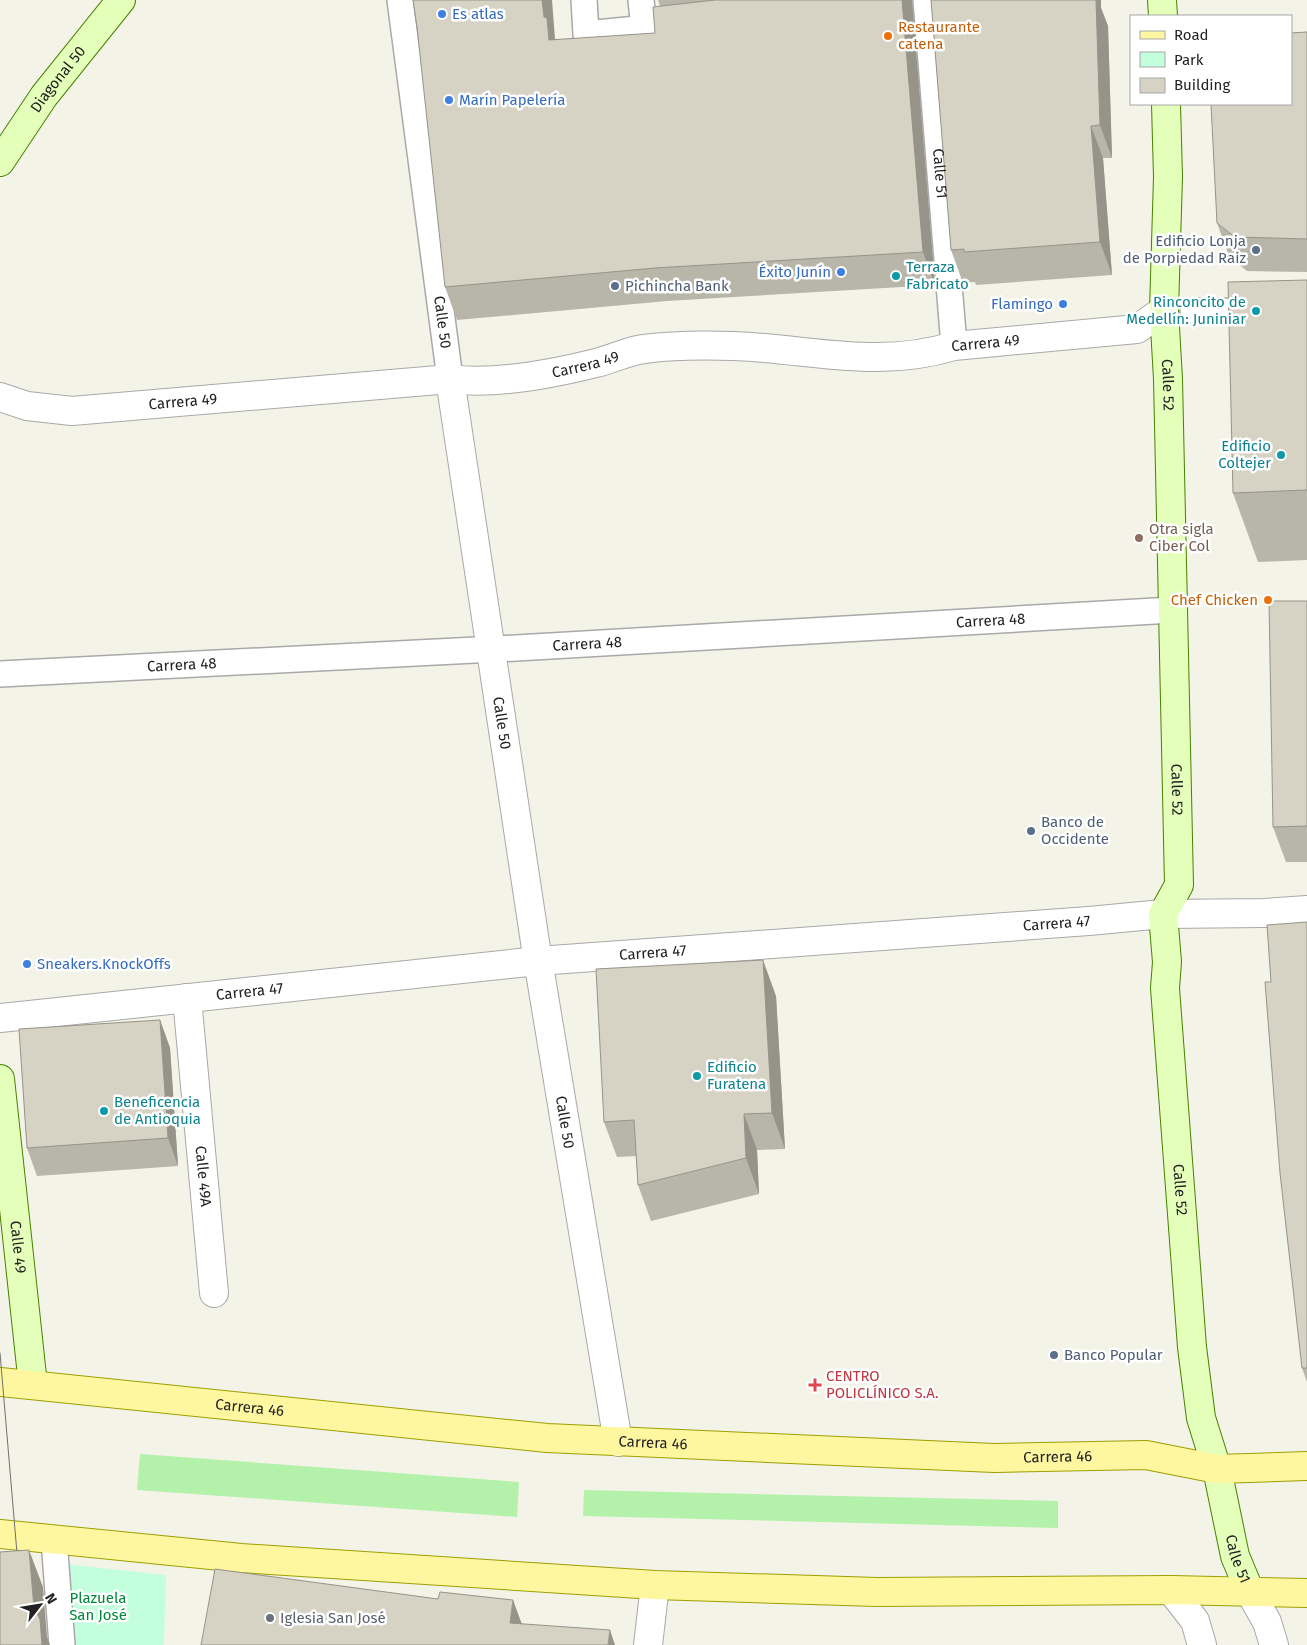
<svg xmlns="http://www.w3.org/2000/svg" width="1307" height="1645" font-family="'Fira Sans',sans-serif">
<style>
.grass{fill:#b4f1aa}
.park{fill:#c3ffdc}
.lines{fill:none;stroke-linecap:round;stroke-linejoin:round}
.pedestrian-casing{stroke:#a9a9a9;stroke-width:28}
.minor-casing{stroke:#a9a9a9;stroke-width:30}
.tertiary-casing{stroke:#a9a9a9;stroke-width:30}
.secondary-casing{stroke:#478100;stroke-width:30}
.primary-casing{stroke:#9d9f00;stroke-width:30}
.pedestrian{stroke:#fff;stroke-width:25}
.minor{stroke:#fff;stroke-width:28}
.tertiary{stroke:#fff;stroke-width:28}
.secondary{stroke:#e3ffb9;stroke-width:28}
.primary{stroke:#fff7a0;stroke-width:28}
.tram{stroke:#707070;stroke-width:1}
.wall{fill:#b8b5a9}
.shaded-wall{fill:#969389}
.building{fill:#d6d2c4;stroke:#969389}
.shop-dot{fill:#3f7fe0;stroke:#fff;stroke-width:2}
.food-dot{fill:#e8710a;stroke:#fff;stroke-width:2}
.service-dot{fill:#5c6f8a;stroke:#fff;stroke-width:2}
.culture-dot{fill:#0f9aa8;stroke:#fff;stroke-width:2}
.education-dot{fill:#8d6e63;stroke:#fff;stroke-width:2}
.health-dot{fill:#e0444e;stroke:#fff;stroke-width:2}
.worship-dot{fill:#6b7280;stroke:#fff;stroke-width:2}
.labels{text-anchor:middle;stroke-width:5;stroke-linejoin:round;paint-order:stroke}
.shop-label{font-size:15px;fill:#366cbe;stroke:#fff;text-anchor:start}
.food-label{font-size:15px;fill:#c56008;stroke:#fff;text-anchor:start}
.street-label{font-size:15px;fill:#222;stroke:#fff}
.service-label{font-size:15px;fill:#4e5e75;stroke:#fff;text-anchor:start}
.culture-label{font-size:15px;fill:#0d838f;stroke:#fff;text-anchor:start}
.education-label{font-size:15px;fill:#785e54;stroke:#fff;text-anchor:start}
.health-label{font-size:15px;fill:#be3a42;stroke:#fff;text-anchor:start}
.park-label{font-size:15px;fill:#01893b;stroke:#fff}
.worship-label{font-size:15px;fill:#5b616d;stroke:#fff;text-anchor:start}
</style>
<rect width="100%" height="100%" fill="#f3f3e8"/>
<path class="grass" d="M140 1454 519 1482 517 1517 137 1490Z
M584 1490 1058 1501V1528L583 1516Z"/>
<path class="park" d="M56 1563 166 1575 164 1645H62Z"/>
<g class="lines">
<defs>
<g id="pedestrian">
<path id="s1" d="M400 0 450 379"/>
<path d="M584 0 586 34 688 24"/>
<path d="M641 0 644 29"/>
<path id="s2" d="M926 0 954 346"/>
<path d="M1193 311 1307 312"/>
<path id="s3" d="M0 674 516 648 1172 610"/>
<path d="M54 1540 62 1645"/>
</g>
<g id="minor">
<path id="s4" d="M450 379 535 942 618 1442"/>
<path id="s5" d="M0 397 27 406 72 411 450 379C495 385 552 374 596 363 612 359 628 351 644 349 684 344 725 345 765 348 832 354 888 366 954 346L1137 329 1164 310"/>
<path id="s6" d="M187 998 214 1293"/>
<path id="s7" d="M0 1018 538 961 1089 921 1163 914 1264 913 1307 910"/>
<path d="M1171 1590 1195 1621 1202 1645"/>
<path d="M648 1645 655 1585"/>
</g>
<path id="tertiary" d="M1250 1592 1267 1622 1274 1645"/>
<g id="secondary">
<path d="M1162 0 1163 16"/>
<path id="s8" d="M1166 104 1168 177 1164 310 1168 379 1179 885 1163 914 1167 962 1165 988 1192 1347 1201 1418 1217 1469 1235 1556 1250 1592"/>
<path id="s9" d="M0 162 44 96 121 0"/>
<path id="s10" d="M0 1079 33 1385"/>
</g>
<g id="primary">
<path id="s11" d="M0 1382 547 1438 994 1458 1146 1455 1217 1469 1307 1466"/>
<path d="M0 1534 241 1558 655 1585 877 1592 1171 1590 1307 1593"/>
</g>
</defs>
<use href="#pedestrian" class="pedestrian-casing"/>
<use href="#minor" class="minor-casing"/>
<use href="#tertiary" class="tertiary-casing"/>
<use href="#secondary" class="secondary-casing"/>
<use href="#primary" class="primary-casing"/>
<use href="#pedestrian" class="pedestrian"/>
<use href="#minor" class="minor"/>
<use href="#tertiary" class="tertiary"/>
<use href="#secondary" class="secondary"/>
<use href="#primary" class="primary"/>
<path class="tram" d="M0 1353 18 1565"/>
</g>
<path class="wall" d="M658 0H912L935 285 667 301 457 320 445 287 555 39V40L655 33 660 6Z
M931 0H1101V8L1108 26 1112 158H1103L1112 275 976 285 975 282 963 283 951 250Z
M1307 32V272L1247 271 1229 256 1217 223Z
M1307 280V560L1258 562 1233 493Z
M1307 601V862H1286L1273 827Z
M1307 922V1382L1302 1368 1271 982Z
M776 996 785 1149 757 1150 759 1194 651 1221 638 1185 636 1156 617 1157 604 1122Z
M160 1020 170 1048 178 1166 37 1176 27 1148Z"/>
<path class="shaded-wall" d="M542 0H552L555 39 559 51 549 40 544 17Z
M902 0H912L935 285 923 252Z
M1092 0H1101V8L1108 26 1112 158 1100 125Z
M1091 126 1103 158 1112 275 1100 242Z
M763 960 776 996 785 1149 772 1113Z
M160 1020 170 1048 178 1166 168 1138Z
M744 1114 757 1150 759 1194 746 1158Z
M29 1550 43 1587 47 1637 50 1645H42L34 1608Z
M513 1600 527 1638 510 1623Z
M610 1630 615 1645H608Z"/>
<path class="building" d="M413 0H542L544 17 547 18 549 40 655 33 653 7 715 0H902L923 252 655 268 445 287 417 27Z
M931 0H1096L1100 125 1091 126 1100 242 964 252V249L951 250Z
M1307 32V239L1235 237 1217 223 1211 104H1291V33Z
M1307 280V490L1233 493 1228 282Z
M1269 601H1307V826L1273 827Z
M1307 922V1368H1302L1280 1173 1265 982H1271L1267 925Z
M763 960 772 1113 744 1114 746 1158 638 1185 634 1120 604 1122 596 969Z
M160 1020 168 1138 27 1148 19 1029Z
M29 1550 34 1608 40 1619 42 1645H0V1552Z
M215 1569 438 1599 440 1592 513 1600 510 1623 610 1630 608 1645H201Z"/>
<g class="shop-dot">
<circle cx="442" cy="14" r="5"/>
<circle cx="449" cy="100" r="5"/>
<circle cx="841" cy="272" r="5"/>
<circle cx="1063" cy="304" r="5"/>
<circle cx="27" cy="964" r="5"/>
</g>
<g class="food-dot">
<circle cx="888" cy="36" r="5"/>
<circle cx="1268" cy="600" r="5"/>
</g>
<g class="service-dot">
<circle cx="1256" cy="250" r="5"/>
<circle cx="615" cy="286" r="5"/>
<circle cx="1031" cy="831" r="5"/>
<circle cx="1054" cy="1355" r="5"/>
</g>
<g class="culture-dot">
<circle cx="896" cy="276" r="5"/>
<circle cx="1256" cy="311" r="5"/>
<circle cx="1281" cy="455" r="5"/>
<circle cx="697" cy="1076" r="5"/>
<circle cx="104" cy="1111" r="5"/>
</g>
<circle class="education-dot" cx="1139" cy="538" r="5"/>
<path class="health-dot" d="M812.5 1377.5h5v5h5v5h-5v5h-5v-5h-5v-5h5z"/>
<circle class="worship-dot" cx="270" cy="1618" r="5"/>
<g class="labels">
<g class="shop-label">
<text x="452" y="19">Es atlas</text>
<text x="459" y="105">Marín Papelería</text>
<text x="831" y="277" text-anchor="end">Éxito Junín</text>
<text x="1053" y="309" text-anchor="end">Flamingo</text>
<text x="37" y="969">Sneakers.KnockOffs</text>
</g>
<g class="food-label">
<text x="898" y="32">Restaurante<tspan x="898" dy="17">catena</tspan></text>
<text x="1258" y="605" text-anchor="end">Chef Chicken</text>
</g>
<g class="street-label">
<text dy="5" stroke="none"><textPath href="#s9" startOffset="101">Diagonal 50</textPath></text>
<text dy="5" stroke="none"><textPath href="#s2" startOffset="174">Calle 51</textPath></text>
<text dy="5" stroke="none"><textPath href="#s1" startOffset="325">Calle 50</textPath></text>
<text dy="5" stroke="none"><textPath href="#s5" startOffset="994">Carrera 49</textPath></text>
<text dy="5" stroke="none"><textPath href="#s5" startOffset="590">Carrera 49</textPath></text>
<text dy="5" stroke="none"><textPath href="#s8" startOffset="281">Calle 52</textPath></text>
<text dy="5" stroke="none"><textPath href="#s5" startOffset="185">Carrera 49</textPath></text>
<text dy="5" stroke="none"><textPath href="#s3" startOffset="992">Carrera 48</textPath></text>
<text dy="5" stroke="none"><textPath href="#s3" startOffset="588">Carrera 48</textPath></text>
<text dy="5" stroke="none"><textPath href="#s3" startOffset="182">Carrera 48</textPath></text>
<text dy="5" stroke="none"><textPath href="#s4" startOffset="348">Calle 50</textPath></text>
<text dy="5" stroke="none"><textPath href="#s8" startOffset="686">Calle 52</textPath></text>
<text dy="5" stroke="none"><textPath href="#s7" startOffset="1061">Carrera 47</textPath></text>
<text dy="5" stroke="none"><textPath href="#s7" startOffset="656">Carrera 47</textPath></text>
<text dy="5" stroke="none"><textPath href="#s7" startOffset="251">Carrera 47</textPath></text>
<text dy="5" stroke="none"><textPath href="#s4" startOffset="752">Calle 50</textPath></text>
<text dy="5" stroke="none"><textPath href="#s6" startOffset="179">Calle 49A</textPath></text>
<text dy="5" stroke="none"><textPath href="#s8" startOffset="1091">Calle 52</textPath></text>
<text dy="5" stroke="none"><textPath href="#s10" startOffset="169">Calle 49</textPath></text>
<text dy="5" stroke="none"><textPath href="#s11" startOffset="251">Carrera 46</textPath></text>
<text dy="5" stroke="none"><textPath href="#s11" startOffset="656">Carrera 46</textPath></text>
<text dy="5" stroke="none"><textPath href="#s11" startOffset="1061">Carrera 46</textPath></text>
<text dy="5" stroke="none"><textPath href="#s8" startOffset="1466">Calle 51</textPath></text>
</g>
<g class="service-label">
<text x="1246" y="246" text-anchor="end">Edificio Lonja<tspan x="1246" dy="17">de Porpiedad Raiz</tspan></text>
<text x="625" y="291">Pichincha Bank</text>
<text x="1041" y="827">Banco de<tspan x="1041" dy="17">Occidente</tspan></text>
<text x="1064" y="1360">Banco Popular</text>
</g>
<g class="culture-label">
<text x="906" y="272">Terraza<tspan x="906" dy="17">Fabricato</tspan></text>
<text x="1246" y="307" text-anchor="end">Rinconcito de<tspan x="1246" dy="17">Medellín: Juniniar</tspan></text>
<text x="1271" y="451" text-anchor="end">Edificio<tspan x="1271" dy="17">Coltejer</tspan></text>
<text x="707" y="1072">Edificio<tspan x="707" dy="17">Furatena</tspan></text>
<text x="114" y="1107">Beneficencia<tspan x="114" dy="17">de Antioquia</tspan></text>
</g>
<g class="education-label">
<text x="1149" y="534">Otra sigla<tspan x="1149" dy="17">Ciber Col</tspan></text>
</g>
<g class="health-label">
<text x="826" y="1381">CENTRO<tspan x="826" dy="17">POLICLÍNICO S.A.</tspan></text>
</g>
<g class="park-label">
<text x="98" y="1603">Plazuela<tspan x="98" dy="17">San José</tspan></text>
</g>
<g class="worship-label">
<text x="280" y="1623">Iglesia San José</text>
</g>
</g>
<rect x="1130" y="15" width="162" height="90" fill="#ffffff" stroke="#a7a7a7"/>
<rect x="1140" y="31" width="25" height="8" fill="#fff7a0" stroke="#a7a7a7"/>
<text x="1174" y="40" font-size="15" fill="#222222">Road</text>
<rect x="1140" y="52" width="25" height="15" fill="#c3ffdc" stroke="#a7a7a7"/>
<text x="1174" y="65" font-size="15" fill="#222222">Park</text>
<rect x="1140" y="78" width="25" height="15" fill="#d6d2c4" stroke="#a7a7a7"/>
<text x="1174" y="90" font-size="15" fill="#222222">Building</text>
<g transform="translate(40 1605) rotate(59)" stroke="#ffffff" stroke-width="4" paint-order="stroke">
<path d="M0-4L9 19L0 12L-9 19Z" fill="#222222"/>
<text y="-8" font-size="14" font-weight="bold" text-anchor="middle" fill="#222222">N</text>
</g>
</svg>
